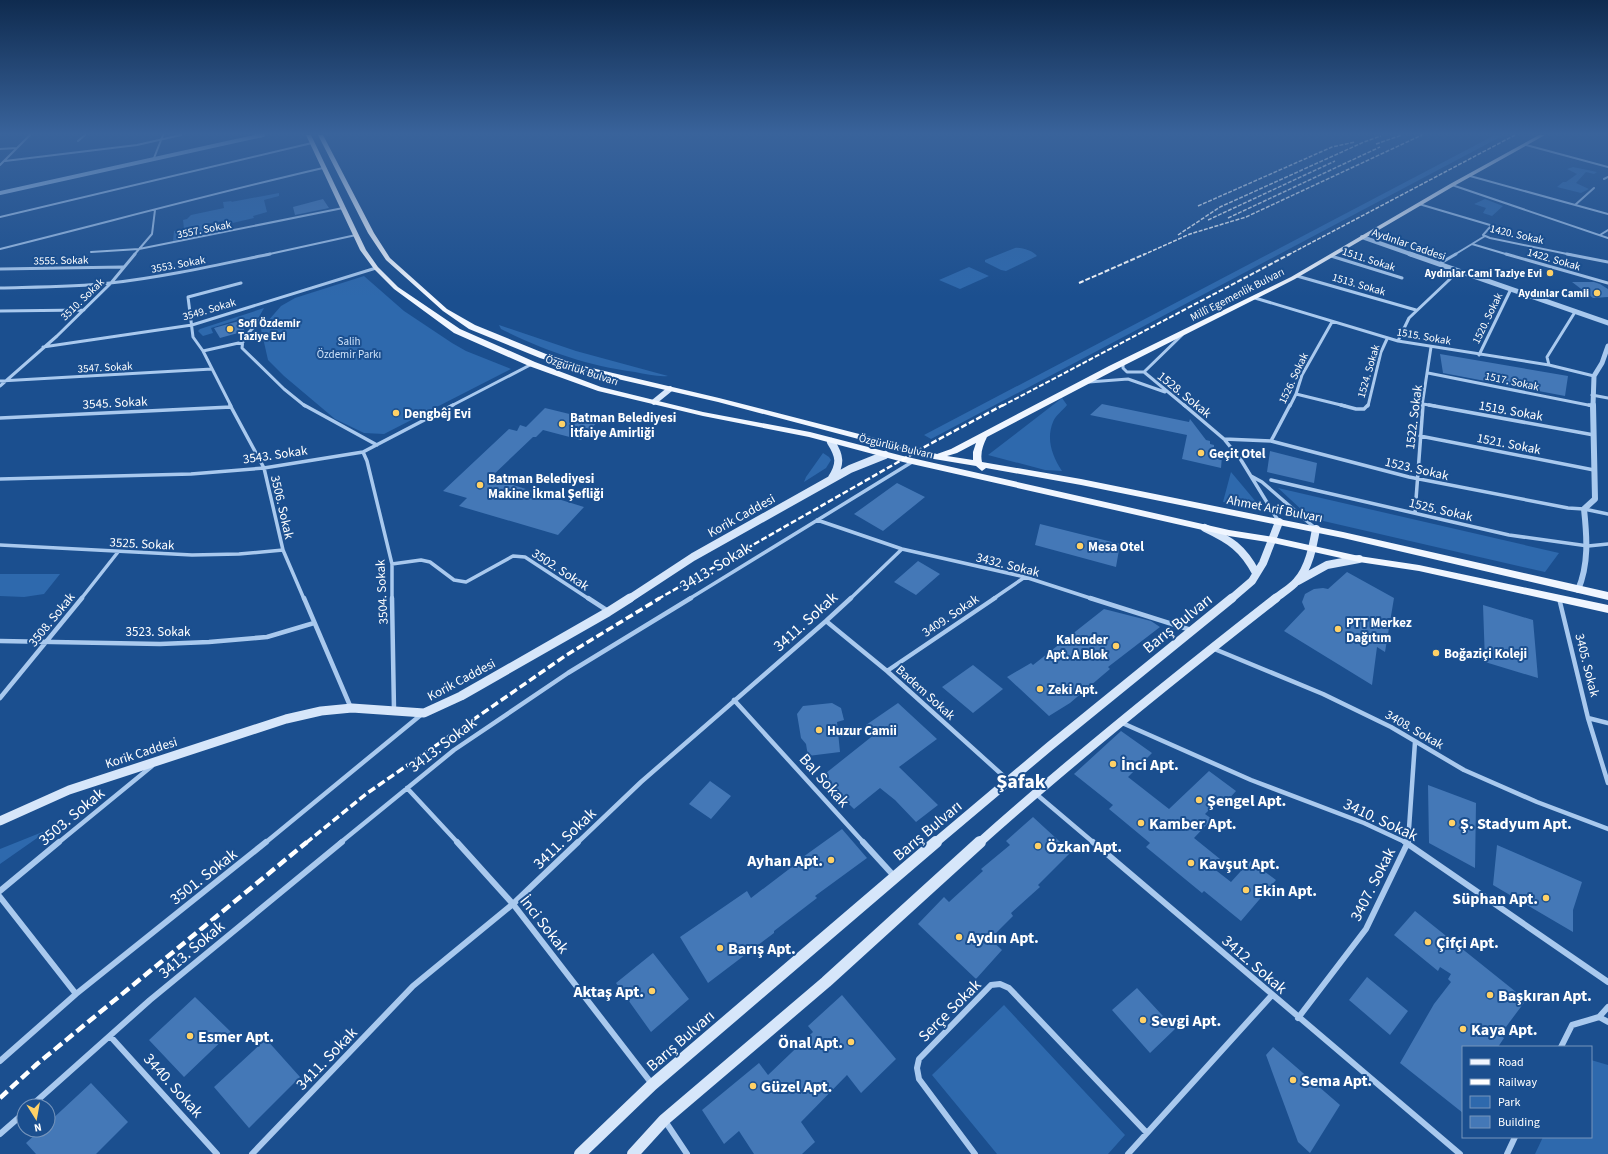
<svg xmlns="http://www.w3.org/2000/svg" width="1608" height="1154" font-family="'Source Sans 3',sans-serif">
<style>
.green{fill:#2e69ad}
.building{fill:#4478b7}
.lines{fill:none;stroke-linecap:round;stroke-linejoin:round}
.pedestrian{stroke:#a9c9ee;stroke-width:2.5}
.minor-far4{stroke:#a9c9ee;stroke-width:2}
.minor-far3{stroke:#a9c9ee;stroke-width:3}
.minor-far2{stroke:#a9c9ee;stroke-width:3.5}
.minor-far1{stroke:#a9c9ee;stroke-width:4.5}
.minor{stroke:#a9c9ee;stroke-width:6}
.tertiary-far2{stroke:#a9c9ee;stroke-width:4}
.tertiary-far1{stroke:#a9c9ee;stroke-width:5}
.tertiary{stroke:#a9c9ee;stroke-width:6}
.secondary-far3{stroke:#d6e6fa;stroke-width:5.5}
.secondary-far2{stroke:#d6e6fa;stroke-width:8}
.secondary-far1{stroke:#d6e6fa;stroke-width:9}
.secondary{stroke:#d6e6fa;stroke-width:12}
.primary{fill:#f0f6ff;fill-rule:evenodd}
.rail-far4{stroke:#fff;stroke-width:1.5;stroke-dasharray:4 1.5;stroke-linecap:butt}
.rail-far3{stroke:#fff;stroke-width:2;stroke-dasharray:5 2;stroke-linecap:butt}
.rail-far2{stroke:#fff;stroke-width:2.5;stroke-dasharray:6 2.5;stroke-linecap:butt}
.rail-far1{stroke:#fff;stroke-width:3.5;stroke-dasharray:8 3.5;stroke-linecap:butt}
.rail{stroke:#fff;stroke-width:4.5;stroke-dasharray:10 4.5;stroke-linecap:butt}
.poi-dot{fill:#ffd166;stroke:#1b4f8f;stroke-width:1.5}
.labels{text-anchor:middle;stroke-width:4;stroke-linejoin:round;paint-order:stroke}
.far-street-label{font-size:11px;fill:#fff;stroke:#1b4f8f}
.far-poi-label{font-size:11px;font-weight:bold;fill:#fff;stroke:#1b4f8f;text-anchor:end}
.far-park-label{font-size:11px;fill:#cfe3fa;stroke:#1b4f8f}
.street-label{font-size:13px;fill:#fff;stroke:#1b4f8f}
.poi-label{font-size:13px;font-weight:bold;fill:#fff;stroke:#1b4f8f;text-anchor:start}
.near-street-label{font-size:16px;fill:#fff;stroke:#1b4f8f}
.near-poi-label{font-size:16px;font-weight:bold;fill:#fff;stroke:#1b4f8f;text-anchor:start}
.near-district-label{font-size:20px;font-weight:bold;fill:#fff;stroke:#1b4f8f}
</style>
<rect width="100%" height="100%" fill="#1b4f8f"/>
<path class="green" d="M1495 135H1504L931 439 924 435Z
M1573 167 1597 172 1594 174 1586 172 1576 183 1589 189 1581 193 1557 187 1563 182H1566L1577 174 1567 169Z
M279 193V196L264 200 267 212 253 216 254 218 224 225 223 221 203 224 204 234 173 241 174 231 184 229 183 220 187 219 191 215 224 208 223 202 232 201 231 202Z
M1485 199 1503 206 1492 216 1483 213 1486 208 1474 204Z
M1015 248C1022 247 1033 251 1037 256L1006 271 1001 270 985 262V260Z
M969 267 989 276 960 289 939 280Z
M364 276 404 311 452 343 466 351 511 369 384 434 364 433 335 419 284 376 268 360 261 329 281 306 295 298Z
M264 308 259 317 246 322 243 318 211 328 213 333 203 336 198 331 200 329Z
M499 325 576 351 668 376C658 377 646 374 635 372 585 365 546 351 501 329Z
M1062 398 1067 405C1063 410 1055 416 1053 422 1046 439 1052 456 1062 471L1045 470 988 455Z
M823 453 829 457 831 460 826 468 804 482 806 477Z
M1231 472 1262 509 1223 502Z
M1278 488 1559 553 1545 572 1319 520 1303 511Z
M0 574H60L44 594 24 597 0 596Z
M50 829 0 864V849Z
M1004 1005 1125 1135 1108 1154H997L932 1075Z
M1591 1060 1608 1065V1154H1535L1543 1137H1591Z"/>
<path class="building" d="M323 199 329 208 295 215 293 207Z
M1572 282H1594L1600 284 1608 289V297L1593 298Z
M239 321 245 331 220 338 214 328Z
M1440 354 1568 376 1565 396 1443 373Z
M1102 404 1189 422 1190 419 1206 440 1210 441V444L1214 445V449L1219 450 1218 455 1222 456 1221 468 1182 459 1187 435 1090 415Z
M545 408 598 421 581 440 543 430 536 437H533L490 478 584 507 558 535 459 506 467 498 443 491 509 429 517 431 520 425 526 427Z
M1270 451 1317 463 1314 483 1267 472Z
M897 483 925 497 883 531 854 514Z
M1040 524 1120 544 1116 567 1035 545Z
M918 561 940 574 916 595 894 582Z
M1347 572 1394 598 1385 652 1377 647 1372 685 1284 631 1305 609 1302 602 1305 594 1314 589 1323 588 1328 589Z
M1483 605 1533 620 1538 678 1485 662Z
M1104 609 1151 621 1160 627 1108 667 1110 669 1070 703 1049 716 1007 677 1031 663 1033 665Z
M973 665 1003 689 973 713 942 687Z
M832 703 841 708 844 720 837 722 840 752 808 756 806 744 801 738 797 714 803 706Z
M898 703 937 739 899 767 938 805 916 822 895 800 880 788 854 809 821 777 875 734 866 725Z
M1121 731 1152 753 1128 777 1169 809 1209 771 1236 791 1226 802 1221 798 1205 814 1212 819 1194 838 1220 859 1213 868 1231 882 1250 861 1276 880 1241 921 1204 891 1202 893 1146 847 1150 843 1109 809 1113 805 1074 774Z
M710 781 731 796 711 819 689 804Z
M1428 785 1476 803 1475 868 1429 843Z
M1033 817 1071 852 1038 885 1040 887 1011 913 1013 916 990 939 1002 950 976 979 918 924 944 897 949 902 983 871 981 869 1010 845 1006 841Z
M842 829 867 858 815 896 817 898 774 931V933L708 983 680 937 747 891 751 898 797 863 796 862Z
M1497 845 1582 882 1573 910V932L1493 885Z
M1415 911 1526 1000 1500 1035 1504 1038 1498 1047H1463V1113L1400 1063 1434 1004 1451 982 1448 979 1451 974 1440 967 1438 971 1394 935Z
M653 953 689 999 651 1032 616 983Z
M1367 977 1408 1011 1390 1035 1349 1000Z
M1137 988 1175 1029 1150 1053 1112 1010Z
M842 995 896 1059 861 1093 847 1075 801 1122 815 1142 802 1154H754L739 1131 724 1144 702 1110 759 1063 768 1075 813 1032 808 1026Z
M195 997 231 1032 184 1077 149 1040Z
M266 1039 300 1077 249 1128 214 1087Z
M1273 1047 1340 1105 1310 1153 1298 1142 1266 1055Z
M91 1083 128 1122 96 1154H36L26 1143 40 1130H48V1123Z"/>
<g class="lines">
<path class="pedestrian" d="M1449 280 1459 271"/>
<path class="minor-far4" d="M78 141 85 135
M1526 145 1608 167
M0 149 17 148
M154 158 163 135
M5 161 137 145 181 135
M0 165 30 135
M1470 176 1608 214
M1604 179 1608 177
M1452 185 1608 238
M1419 204 1490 225 1491 226 1483 235 1490 238 1572 255
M1575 205 1594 188
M0 217 312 143
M1600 235 1608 230
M1472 244 1509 255
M0 249C108 222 215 193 323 168
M91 252 139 249 343 208
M134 255 152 234 155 210
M265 255 356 235
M1454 255 1485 236"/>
<path class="minor-far3" d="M1506 254 1608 283
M1567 254 1608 262
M1331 256 1402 278
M1439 264 1456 254
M0 269 123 267
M1297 276 1416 310
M0 288C37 287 74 287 110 283 164 277 217 265 270 254
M1255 298 1398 341 1549 365 1594 376
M0 311 84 310
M260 320 243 339 242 348 284 389 305 406
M1182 335 1144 372 1185 406
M1398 341 1409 318 1449 280
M43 347 192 325 376 268
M203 351 243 342
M1479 355 1511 289
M1123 363V368L1127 372H1144
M1549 365 1547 357 1575 312
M1428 373 1593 406
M0 381 212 369
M1089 382 1128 379 1165 392
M0 386 57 336 111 283 135 254
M1296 394 1345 406
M1592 395 1608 398
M1423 404 1435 406
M231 406 203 351 193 337 188 297 241 283
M451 406 532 364
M1290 406 1296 394 1302 375 1332 322
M1368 406 1381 352 1387 339
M1422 406 1431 347"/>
<path class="minor-far2" d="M230 405 264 468 283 550 304 599
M304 405 377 445
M1184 405 1224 439 1241 460 1279 522
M1341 405 1356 409H1364L1368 405
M1429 405 1594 435
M1589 405 1593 406
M0 418 231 407
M1420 436 1594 470
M1224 439 1271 441 1409 477 1568 508 1584 509 1608 514
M1271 441 1290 405
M363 452 367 461 392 564V599
M1251 476 1262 482 1315 528
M0 479 191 474 264 468 363 452 453 405
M1271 480 1509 535 1588 546 1608 544
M1415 513 1423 405
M817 520 902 549 1025 577 1093 599
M0 545 192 555 239 554 283 550
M392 564 421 560 430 562 454 580 466 582 513 556 525 557 589 599
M81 599 118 552
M689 599 912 462
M850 599 902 549
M993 599 1025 577"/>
<path class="minor-far1" d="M304 598 351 708
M392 598 394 710
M588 598 608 611
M1090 598 1191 630
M1559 598 1588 718 1608 783
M826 621 887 671 1009 781
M0 641 160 644 209 642 267 637 314 623
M1212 648 1323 694 1391 727 1464 770 1537 802 1608 829
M887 671 995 598
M0 698 82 598
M734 700 864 843
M1588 718 1608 723
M1120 722 1251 780 1364 823 1407 843
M407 788 458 843
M1035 793 1094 843
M58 843 152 766
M265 843 422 714
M340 843 454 750 568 673 691 598
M577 843 641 782 826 621 851 598
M1408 843 1415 742"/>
<path class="minor" d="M457 842 513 904 652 1084
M863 842 894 876
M1093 842 1460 1154
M1405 842 1608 982
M0 891 59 842
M0 897 76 994
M1599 1017 1608 1022
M1298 1018 1366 929 1408 842
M110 1036 217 1154
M1561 1047 1572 1025 1599 1017 1608 1007
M0 1061 76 994 266 842
M31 1106 150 1000 342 842
M665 1121 687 1154
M0 1134 24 1113
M252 1154 413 986 513 904 578 842
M975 1154 919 1079 917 1068 919 1059 991 985 1000 984 1009 988 1147 1133
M1128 1154 1272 995
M1507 1154 1515 1137"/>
<path class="tertiary-far2" d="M0 193 263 135
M1362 237 1413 255"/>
<path class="tertiary-far1" d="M1410 254 1608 323
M1593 406 1594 376 1602 363 1608 346"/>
<path class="tertiary" d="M1578 590C1589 564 1587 537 1584 509L1595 499 1593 405"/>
<path class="secondary-far3" d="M654 402 670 389"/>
<path class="secondary-far2" d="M831 442C840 456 841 464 832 478
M1205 528C1230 540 1243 548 1256 573
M1298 581 1327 565 1359 559
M629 599 693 557 850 469 885 455
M1231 599 1252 581 1263 563 1279 522
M1275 599C1282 593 1291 588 1297 581 1309 568 1313 546 1316 529"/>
<path class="secondary-far1" d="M0 821 69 790 286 719 321 711 352 708 424 713 461 696 608 612 630 598
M935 843 1050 746 1232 598
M979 843C1075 757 1175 677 1276 598"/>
<path class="secondary" d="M580 1154 652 1085 936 842
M633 1154 664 1120 826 982 980 842"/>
<path class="primary" d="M306 135H311L366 250 378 267 398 287 460 329 535 362 601 387 703 412 810 432 903 456 1229 530 1273 537 1359 556 1419 565 1608 605V613L1419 571 1359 562 1273 543 1229 536 903 462 809 437 703 416 598 391 529 366 454 333 394 289 374 269 360 250Z
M318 135H323L374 233 390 258 447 309 475 325 546 354 579 365 719 398 937 454 951 449 1109 366 1291 277 1450 184 1539 135H1545L1454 186 1295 279 1115 370 987 437C983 445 980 453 982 462L1081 479 1343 532 1608 592V600L1343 538 1081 485 986 468 982 471 976 466 934 459 718 402 574 369 540 358 469 329 443 311 386 260 368 233ZM976 443 973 452V460L947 456 957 453Z"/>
<path class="rail-far4" d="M1376 144 1402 135
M1198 206 1332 147 1355 142
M1228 218 1380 147
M1208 220 1335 161
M1178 235 1220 207 1364 142 1381 136
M1143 255 1190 234 1246 217 1422 135
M1288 255 1515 135"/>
<path class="rail-far3" d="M1079 283 1145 254
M1002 406 1290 254"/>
<path class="rail-far2" d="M658 599 928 445 1003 405"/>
<path class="rail-far1" d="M306 843 366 794 565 656 660 598"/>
<path class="rail" d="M0 1098 37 1064 307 842"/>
</g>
<linearGradient id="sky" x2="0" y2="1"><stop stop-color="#0f2b4f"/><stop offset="0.45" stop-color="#39639b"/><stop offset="1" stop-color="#39639b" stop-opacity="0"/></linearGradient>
<rect width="1608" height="297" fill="url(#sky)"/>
<g class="poi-dot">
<circle cx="1550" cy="273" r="4"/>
<circle cx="1597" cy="293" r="4"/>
<circle cx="230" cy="329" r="4"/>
<circle cx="396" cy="413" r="4"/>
<circle cx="562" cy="424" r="4"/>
<circle cx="1201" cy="453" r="4"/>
<circle cx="480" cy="485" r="4"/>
<circle cx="1080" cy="546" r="4"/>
<circle cx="1338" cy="629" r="4"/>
<circle cx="1116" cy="646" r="4"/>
<circle cx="1436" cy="653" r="4"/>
<circle cx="1040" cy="689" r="4"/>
<circle cx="819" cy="730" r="4"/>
<circle cx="1113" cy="764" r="4"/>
<circle cx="1199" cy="800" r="4"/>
<circle cx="1141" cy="823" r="4"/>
<circle cx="1452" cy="823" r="4"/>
<circle cx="1038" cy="846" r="4"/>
<circle cx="831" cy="860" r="4"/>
<circle cx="1191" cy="863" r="4"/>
<circle cx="1246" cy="890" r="4"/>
<circle cx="1546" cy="898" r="4"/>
<circle cx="959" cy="937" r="4"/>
<circle cx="1428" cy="942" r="4"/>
<circle cx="720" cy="948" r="4"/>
<circle cx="652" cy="991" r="4"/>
<circle cx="1490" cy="995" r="4"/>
<circle cx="1143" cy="1020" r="4"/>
<circle cx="1463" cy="1029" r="4"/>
<circle cx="190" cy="1036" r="4"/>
<circle cx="851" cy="1042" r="4"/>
<circle cx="1293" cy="1080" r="4"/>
<circle cx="753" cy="1086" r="4"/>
</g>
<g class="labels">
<g class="far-street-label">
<text transform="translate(204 229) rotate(-11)" y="4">3557. Sokak</text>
<text transform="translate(1517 234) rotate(13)" y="4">1420. Sokak</text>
<text transform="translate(1409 244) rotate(19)" y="4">Aydınlar Caddesi</text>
<text transform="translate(1369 259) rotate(18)" y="4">1511. Sokak</text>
<text transform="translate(1554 259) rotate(16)" y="4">1422. Sokak</text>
<text transform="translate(61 260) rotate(-1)" y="4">3555. Sokak</text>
<text transform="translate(178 264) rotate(-10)" y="4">3553. Sokak</text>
<text transform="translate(1359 284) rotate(16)" y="4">1513. Sokak</text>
<text transform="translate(1237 294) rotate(-27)" y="4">Millî Egemenlik Bulvarı</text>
<text transform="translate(82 299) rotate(-44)" y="4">3510. Sokak</text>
<text transform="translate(209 309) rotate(-16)" y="4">3549. Sokak</text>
<text transform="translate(1487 318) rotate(-64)" y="4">1520. Sokak</text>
<text transform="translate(1424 336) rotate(10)" y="4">1515. Sokak</text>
<text transform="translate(105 367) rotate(-3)" y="4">3547. Sokak</text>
<text transform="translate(582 370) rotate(18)" y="4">Özgürlük Bulvarı</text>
<text transform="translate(1368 371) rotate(-74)" y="4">1524. Sokak</text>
<text transform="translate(1293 378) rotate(-65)" y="4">1526. Sokak</text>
<text transform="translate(1512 381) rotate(12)" y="4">1517. Sokak</text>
<text transform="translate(896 446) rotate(13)" y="4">Özgürlük Bulvarı</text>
</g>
<g class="far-poi-label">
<text x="1542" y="277">Aydınlar Cami Taziye Evi</text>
<text x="1589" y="297">Aydınlar Camii</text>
<text x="238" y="327" text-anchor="start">Sofi Özdemir<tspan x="238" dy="13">Taziye Evi</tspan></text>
</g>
<g class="far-park-label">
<text x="349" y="345">Salih<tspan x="349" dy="13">Özdemir Parkı</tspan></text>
</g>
<g class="street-label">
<text transform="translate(1185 394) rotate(39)" y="5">1528. Sokak</text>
<text transform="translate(115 402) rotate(-3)" y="5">3545. Sokak</text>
<text transform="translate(1511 410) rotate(10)" y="5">1519. Sokak</text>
<text transform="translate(1413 417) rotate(-83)" y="5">1522. Sokak</text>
<text transform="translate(1509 443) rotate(11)" y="5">1521. Sokak</text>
<text transform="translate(275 454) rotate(-8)" y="5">3543. Sokak</text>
<text transform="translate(1417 468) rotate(13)" y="5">1523. Sokak</text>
<text transform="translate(283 507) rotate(77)" y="5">3506. Sokak</text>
<text transform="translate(1275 508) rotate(11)" y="5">Ahmet Arif Bulvarı</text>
<text transform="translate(1441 509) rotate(13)" y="5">1525. Sokak</text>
<text transform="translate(741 515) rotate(-29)" y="5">Korik Caddesi</text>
<text transform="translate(142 543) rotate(3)" y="5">3525. Sokak</text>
<text transform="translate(1008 564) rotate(14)" y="5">3432. Sokak</text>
<text transform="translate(561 569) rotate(33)" y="5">3502. Sokak</text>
<text transform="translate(381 592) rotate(-93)" y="5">3504. Sokak</text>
<text transform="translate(950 615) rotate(-34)" y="5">3409. Sokak</text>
<text transform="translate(51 619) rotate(-51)" y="5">3508. Sokak</text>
<text x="158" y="636">3523. Sokak</text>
<text transform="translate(1588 665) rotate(76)" y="5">3405. Sokak</text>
<text transform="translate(461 679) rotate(-28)" y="5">Korik Caddesi</text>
<text transform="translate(926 692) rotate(42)" y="5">Badem Sokak</text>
<text transform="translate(1415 729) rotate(30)" y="5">3408. Sokak</text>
<text transform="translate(141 752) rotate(-18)" y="5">Korik Caddesi</text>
</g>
<g class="poi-label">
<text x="404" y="418">Dengbêj Evi</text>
<text x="570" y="422">Batman Belediyesi<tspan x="570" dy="15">İtfaiye Amirliği</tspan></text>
<text x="1209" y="458">Geçit Otel</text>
<text x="488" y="483">Batman Belediyesi<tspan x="488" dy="15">Makine İkmal Şefliği</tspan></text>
<text x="1088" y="551">Mesa Otel</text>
<text x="1346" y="627">PTT Merkez<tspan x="1346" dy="15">Dağıtım</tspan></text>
<text x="1108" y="644" text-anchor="end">Kalender<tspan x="1108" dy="15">Apt. A Blok</tspan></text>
<text x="1444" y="658">Boğaziçi Koleji</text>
<text x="1048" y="694">Zeki Apt.</text>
<text x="827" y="735">Huzur Camii</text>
</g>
<g class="near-street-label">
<text transform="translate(715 566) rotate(-31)" y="6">3413. Sokak</text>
<text transform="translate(805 621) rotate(-42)" y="6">3411. Sokak</text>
<text transform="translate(1177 623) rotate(-39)" y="6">Barış Bulvarı</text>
<text transform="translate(442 744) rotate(-37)" y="6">3413. Sokak</text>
<text transform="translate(825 780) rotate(48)" y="6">Bal Sokak</text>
<text transform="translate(71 816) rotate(-40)" y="6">3503. Sokak</text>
<text transform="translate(1381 819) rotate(25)" y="6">3410. Sokak</text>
<text transform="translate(927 830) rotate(-40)" y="6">Barış Bulvarı</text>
<text transform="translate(564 838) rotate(-44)" y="6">3411. Sokak</text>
<text transform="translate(203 876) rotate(-38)" y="6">3501. Sokak</text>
<text transform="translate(1372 884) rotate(-63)" y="6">3407. Sokak</text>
<text transform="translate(545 924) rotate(52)" y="6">İnci Sokak</text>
<text transform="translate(191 949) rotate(-40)" y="6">3413. Sokak</text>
<text transform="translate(1255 964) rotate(41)" y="6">3412. Sokak</text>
<text transform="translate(949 1010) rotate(-45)" y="6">Serçe Sokak</text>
<text transform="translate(680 1040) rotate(-41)" y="6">Barış Bulvarı</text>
<text transform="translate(326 1058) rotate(-46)" y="6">3411. Sokak</text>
<text transform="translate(174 1085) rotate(48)" y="6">3440. Sokak</text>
</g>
<g class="near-poi-label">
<text x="1121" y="770">İnci Apt.</text>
<text x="1207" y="806">Şengel Apt.</text>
<text x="1149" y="829">Kamber Apt.</text>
<text x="1460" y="829">Ş. Stadyum Apt.</text>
<text x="1046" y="852">Özkan Apt.</text>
<text x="823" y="866" text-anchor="end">Ayhan Apt.</text>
<text x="1199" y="869">Kavşut Apt.</text>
<text x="1254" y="896">Ekin Apt.</text>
<text x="1538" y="904" text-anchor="end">Süphan Apt.</text>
<text x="967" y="943">Aydın Apt.</text>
<text x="1436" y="948">Çifçi Apt.</text>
<text x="728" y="954">Barış Apt.</text>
<text x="644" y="997" text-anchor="end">Aktaş Apt.</text>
<text x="1498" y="1001">Başkıran Apt.</text>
<text x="1151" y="1026">Sevgi Apt.</text>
<text x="1471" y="1035">Kaya Apt.</text>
<text x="198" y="1042">Esmer Apt.</text>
<text x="843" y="1048" text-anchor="end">Önal Apt.</text>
<text x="1301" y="1086">Sema Apt.</text>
<text x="761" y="1092">Güzel Apt.</text>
</g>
<g class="near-district-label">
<text x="1021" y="788">Şafak</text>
</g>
</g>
<rect x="1462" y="1046" width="130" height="92" fill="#1b4f8f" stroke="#7695bc"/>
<rect x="1470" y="1059" width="20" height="6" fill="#f0f6ff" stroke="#7695bc"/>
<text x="1498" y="1066" font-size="12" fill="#ffffff">Road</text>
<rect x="1470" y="1079" width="20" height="6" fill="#ffffff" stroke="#7695bc"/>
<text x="1498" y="1086" font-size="12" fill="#ffffff">Railway</text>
<rect x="1470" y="1096" width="20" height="12" fill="#2e69ad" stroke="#7695bc"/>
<text x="1498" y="1106" font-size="12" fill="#ffffff">Park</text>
<rect x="1470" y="1116" width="20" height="12" fill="#4478b7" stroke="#7695bc"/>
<text x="1498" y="1126" font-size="12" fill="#ffffff">Building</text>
<g transform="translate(36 1118) rotate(169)"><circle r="19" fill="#1b4f8f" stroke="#7695bc"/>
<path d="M0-3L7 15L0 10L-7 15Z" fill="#ffd166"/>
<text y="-6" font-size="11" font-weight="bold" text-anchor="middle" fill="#ffffff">N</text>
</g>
</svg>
